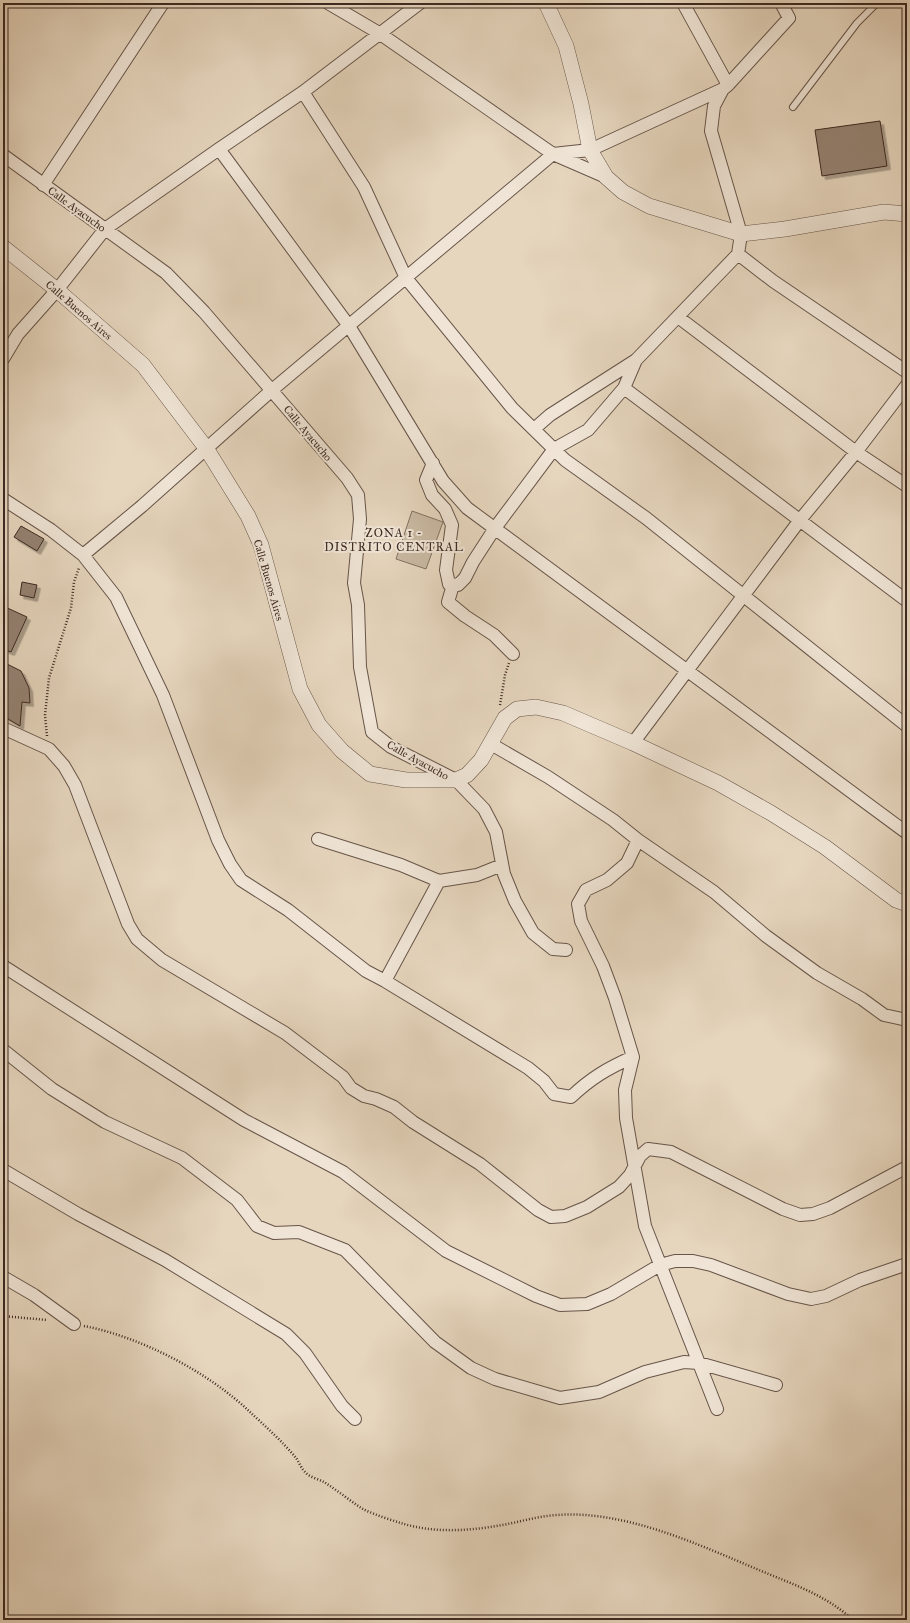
<svg xmlns="http://www.w3.org/2000/svg" width="910" height="1623" font-family="'IM FELL Great Primer',serif">
<style>
.green{fill:#c9b9a3;stroke:#837262}
.building{fill:#958373;stroke:#3d2a22;filter:url(#shadow)}
.lines{fill:none;stroke-linecap:round;stroke-linejoin:round}
.service-casing{stroke:#675549;stroke-width:8}
.minor-casing{stroke:#675549;stroke-width:14}
.tertiary-casing{stroke:#675549;stroke-width:16}
.path{stroke:#3d2a22;stroke-width:2.5;stroke-dasharray:1 2;stroke-linecap:butt}
.service{stroke:#efe4d5;stroke-width:6}
.minor{stroke:#efe4d5;stroke-width:12}
.tertiary{stroke:#efe4d5;stroke-width:15}
.labels{text-anchor:middle;stroke-width:4;stroke-linejoin:round;paint-order:stroke}
.street-label{font-size:11px;fill:#3d2a22;stroke:#efe4d5}
.neighbourhood-label{font-size:12px;letter-spacing:1px;fill:#3d2a22;stroke:#efe4d5}
</style>
<defs>
<filter id="shadow"><feDropShadow dx="3.5" dy="3.5" stdDeviation="0" flood-color="#0004"/></filter>
</defs>
<rect width="100%" height="100%" fill="#e6d6be"/>
<filter id="stains"><feTurbulence type="fractalNoise" baseFrequency=".005" numOctaves="4"/><feColorMatrix values="0 0 0 0 .2 0 0 0 0 .09 0 0 0 0 .02 0 0 0 .5 -.17"/></filter>
<radialGradient id="worn" r=".72"><stop offset=".6" stop-color="#630" stop-opacity="0"/><stop offset="1" stop-color="#630" stop-opacity=".3"/></radialGradient>
<path class="green" d="M412 511 443 522 426 569 396 559Z"/>
<path class="building" d="M880 121 887 166 822 176 815 130Z
M21 526 44 539 37 551 14 537Z
M22 582 37 585 34 598 20 595Z
M3 606 27 617 11 652 3 649Z
M3 662 21 671 29 688 30 703 22 702 20 726 3 716Z"/>
<g class="lines">
<defs>
<path id="service" d="M793 107 857 23 877 3"/>
<path id="minor" d="M328 3 379 33 553 154 606 177
M728 85 789 18 781 3
M303 92 364 187 406 278 512 408 565 460 646 518 907 726
M219 149 349 326 443 481 467 508 907 833
M3 155 166 273 204 312 347 478 358 495 360 519 354 583 358 605 360 667 372 732 391 747 456 780 484 809 496 832 504 874 515 901 533 933 553 949 566 950
M43 185 163 3
M738 254 773 281 907 372
M678 317 856 452 907 486
M3 359 18 334 57 290 105 229 219 149 303 92 420 3
M624 388 907 601
M534 429 550 415 636 360
M433 463 426 480 432 495 445 509 452 525 446 570 449 584 458 585 465 578 473 562 495 528 554 449 588 430 624 388 636 360 738 254 741 234 711 131 714 106 723 89 728 85 683 3
M3 499 51 530 83 555 116 597 163 695 218 840 230 864 241 880 288 910 366 971 385 981 528 1068 544 1081 554 1094 571 1097C591 1078 608 1068 633 1057
M83 555 142 506 272 390 553 154 590 150 723 89
M453 585 448 602 465 616 494 635 513 654
M3 728 49 749 64 766 75 785 128 924 137 939 162 960 285 1033 343 1077 351 1088 364 1096 376 1099 394 1107 413 1122 480 1164 538 1210 551 1217 565 1216 587 1207 619 1187 630 1175 640 1156 648 1149 671 1152 783 1209 800 1215 813 1214 830 1208 907 1167
M633 743 800 520 856 452 907 385
M491 744 548 777 613 820 638 840 714 892 766 936 817 973 862 999 884 1015 907 1020
M318 839 401 865 439 881 477 875 502 865
M638 840 627 863 607 880 586 890 578 904 581 921 603 966 615 998 633 1057 625 1090 626 1118 645 1226 717 1409
M3 966 244 1120 343 1172 446 1251 536 1296 560 1305 587 1304 611 1294 660 1265 675 1261H693L711 1265 788 1294 811 1299 826 1296 860 1280 907 1264
M385 981 439 881
M3 1050 52 1089 105 1122 182 1158 237 1200 257 1226 274 1233 299 1232 345 1250 435 1342 471 1368 495 1379 560 1398 599 1392 645 1372 684 1362 699 1363 776 1385
M3 1170 78 1214 165 1260 286 1334 305 1353 342 1406 355 1419
M3 1277 34 1295 74 1324"/>
<path id="tertiary" d="M546 3 566 46 581 104 590 150 606 177 623 192 649 206 741 234 785 229 884 212 907 214
M3 247 57 290 143 365 206 448 248 516 261 545 300 689 319 725 342 751 370 774 406 780H456L467 775 481 760 505 718 517 709 536 707 563 713 633 743 718 783 771 813 825 847 896 900 907 904"/>
</defs>
<use href="#service" class="service-casing"/>
<use href="#minor" class="minor-casing"/>
<use href="#tertiary" class="tertiary-casing"/>
<path class="path" d="M500 705 505 675 509 663
M47 736 45 715 49 678 71 608 74 582 79 568
M3 1316 47 1320
M84 1326C141 1337 208 1372 250 1412 264 1425 284 1443 296 1458 299 1462 301 1468 305 1472 309 1477 318 1479 324 1482 337 1490 350 1501 363 1509 375 1515 391 1520 404 1524 435 1533 470 1531 502 1525 520 1522 538 1516 557 1515 625 1510 697 1544 759 1570 792 1584 826 1595 853 1620"/>
<use href="#service" class="service"/>
<use href="#minor" class="minor"/>
<use href="#tertiary" class="tertiary"/>
</g>
<g class="labels">
<g class="street-label">
<text transform="translate(77 209) rotate(36)" y="4">Calle Ayacucho</text>
<text transform="translate(79 310) rotate(41)" y="4">Calle Buenos Aires</text>
<text transform="translate(308 433) rotate(50)" y="4">Calle Ayacucho</text>
<text transform="translate(269 580) rotate(74)" y="4">Calle Buenos Aires</text>
<text transform="translate(418 760) rotate(29)" y="4">Calle Ayacucho</text>
</g>
<g class="neighbourhood-label">
<text x="394" y="537">ZONA 1 -<tspan x="394" dy="14">DISTRITO CENTRAL</tspan></text>
</g>
</g>
<rect width="910" height="1623" fill="none" stroke="#e6d6be" stroke-width="16"/>
<rect x="4" y="4" width="902" height="1615" fill="none" stroke="#3d2a22" stroke-width="2"/>
<rect x="8" y="8" width="894" height="1607" fill="none" stroke="#3d2a22"/>
<rect width="100%" height="100%" filter="url(#stains)"/>
<rect width="100%" height="100%" fill="url(#worn)"/>
</svg>
